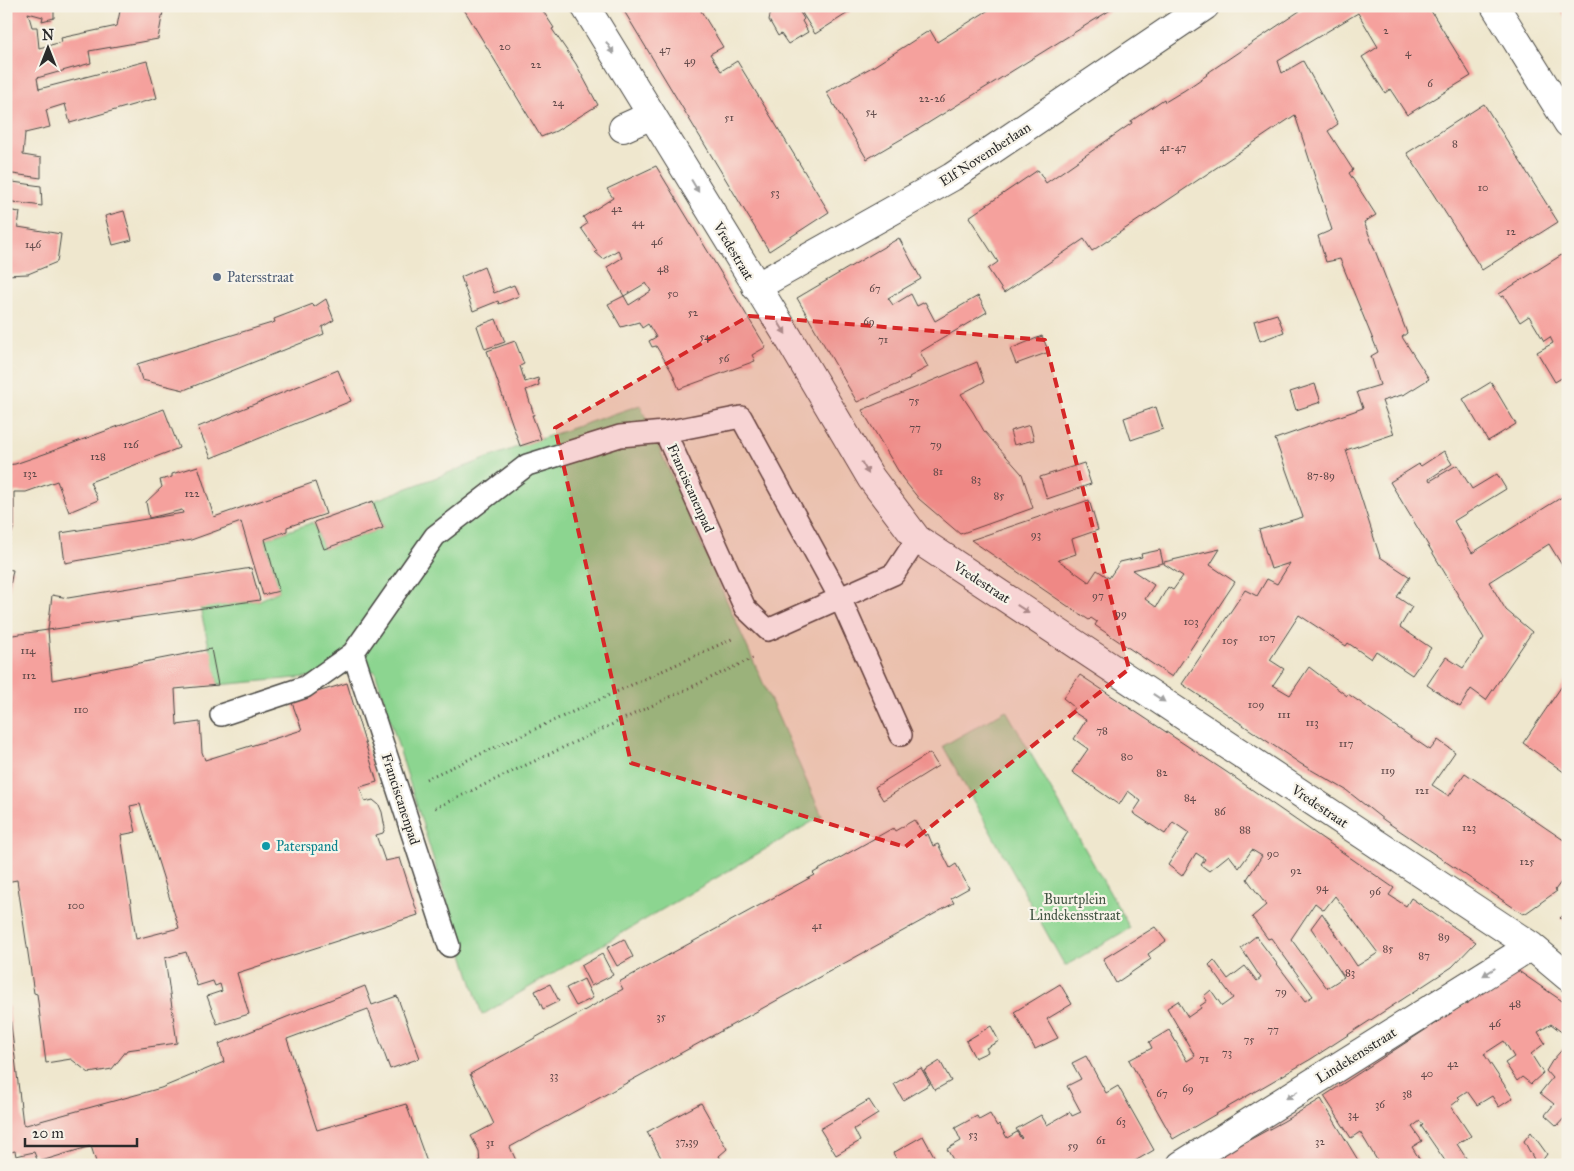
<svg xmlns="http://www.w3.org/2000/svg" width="1574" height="1171" font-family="'IM FELL Great Primer',serif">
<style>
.green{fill:#8cd590;stroke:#5c805e}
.building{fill:#f5a19d;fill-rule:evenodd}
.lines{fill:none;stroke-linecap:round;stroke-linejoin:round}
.lane-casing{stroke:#484743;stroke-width:24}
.street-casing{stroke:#484743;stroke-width:30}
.path{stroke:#484743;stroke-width:3;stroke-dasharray:1 4;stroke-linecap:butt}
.lane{stroke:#fff;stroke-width:21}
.street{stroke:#fff;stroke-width:28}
.oneway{fill:#a0a0a0}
.marked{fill:#d62828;fill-opacity:0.2;stroke:#d62828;stroke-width:4;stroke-dasharray:10 6;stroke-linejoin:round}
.service-dot{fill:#5c6f8a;stroke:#f7f3e8;stroke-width:2}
.culture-dot{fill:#0f9aa8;stroke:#f7f3e8;stroke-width:2}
.labels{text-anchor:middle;stroke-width:4.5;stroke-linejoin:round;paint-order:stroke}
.number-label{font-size:11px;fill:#5e4848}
.street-label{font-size:14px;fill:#2b2b2b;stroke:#f7f3e8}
.service-label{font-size:14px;fill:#4e5e75;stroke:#f7f3e8;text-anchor:start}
.culture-label{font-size:14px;fill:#0d838f;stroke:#f7f3e8;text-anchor:start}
.park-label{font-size:14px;fill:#435644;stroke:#f7f3e8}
</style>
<rect width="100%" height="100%" fill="#f7f3e8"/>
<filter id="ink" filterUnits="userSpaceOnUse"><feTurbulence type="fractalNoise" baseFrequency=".02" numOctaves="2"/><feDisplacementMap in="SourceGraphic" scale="10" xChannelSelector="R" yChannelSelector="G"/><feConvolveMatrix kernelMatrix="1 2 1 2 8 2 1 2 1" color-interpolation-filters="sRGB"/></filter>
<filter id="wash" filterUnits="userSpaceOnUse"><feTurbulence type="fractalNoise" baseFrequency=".0096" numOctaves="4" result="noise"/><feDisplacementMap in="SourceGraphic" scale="20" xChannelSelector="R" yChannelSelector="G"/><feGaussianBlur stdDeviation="1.12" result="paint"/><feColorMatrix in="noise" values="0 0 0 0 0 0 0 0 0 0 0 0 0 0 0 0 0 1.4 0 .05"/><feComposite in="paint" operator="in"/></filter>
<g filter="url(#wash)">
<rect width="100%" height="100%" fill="#efe7ce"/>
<path class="green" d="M640 405 822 816 482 1015 375 671 218 685 200 608 260 600 279 591 265 539 314 522 324 549 383 528 373 501 520 446Z
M1006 710 1130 928 1065 966 943 746Z"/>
<g id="blocks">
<path class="building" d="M6 6H54V18L42 21 43 17 28 13 32 27H37L39 48 62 42 61 38 117 26 121 6H164L158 39 89 51 91 63 37 78 39 89 147 61 157 98 70 123 65 104 46 110 50 127 25 133 23 155 41 158V178L6 173Z
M462 6H538L540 9 541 8 554 28 552 29 576 64 598 105 556 131 541 137Z
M621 6H698L723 47 710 54 721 71 737 61 829 212 769 251Z
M772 6H796L804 19 802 21 808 32 788 44 781 34 778 36 769 20Z
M812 6H859L815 34 802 13Z
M995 6H1117L917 130 867 159 826 92 874 66 930 30 937 42Z
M1307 6H1428L1471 76 1407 115 1390 89 1385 93 1362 57 1378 47 1358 13 1278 61 1282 73 1303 61 1338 124 1328 131 1353 170 1349 173 1376 215 1364 222 1407 333 1402 337 1429 379 1405 394 1382 401 1394 434 1346 450 1380 557 1410 577 1397 597 1412 607 1400 627 1431 648 1412 675 1376 651 1371 659 1348 643 1346 646 1299 615 1270 660 1284 669 1273 685 1290 695 1309 667 1347 696 1348 694 1430 750 1438 740 1455 752 1432 785 1449 796 1465 773 1568 843V881L1564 878 1555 890 1557 891 1526 913 1523 914 1418 843 1384 820 1346 790 1301 764 1182 684 1245 590 1257 596 1267 579 1277 584 1290 563 1271 569 1259 530 1303 517 1275 439 1363 408 1357 392 1380 385 1371 356 1378 352 1340 259 1326 262 1318 236 1332 230 1295 115 1092 251 1084 239 1004 293 988 269 998 262 969 217 1038 170 1046 183 1132 123 1131 121 1164 99 1165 102 1185 90 1207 75 1206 74Z
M1558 6H1568V22Z
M1484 104 1558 222 1482 270 1407 153Z
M656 166 766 347 752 355 755 361 679 389 672 372 656 346 652 347 649 341 656 337 648 324 642 328 639 322 621 327 608 304 624 296 629 305 651 291 646 283 624 296 607 267 622 258 618 250 603 259 595 252 597 251 581 228 587 224 583 217 613 198 607 189Z
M6 181 41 186 42 206 6 201Z
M6 210 20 212 18 227 61 234 57 262 28 274 6 275Z
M124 211 132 240 113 245 105 216Z
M899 238 921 279 888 298 893 305 911 294 917 306 925 302 935 321 978 296 987 312 920 352 928 367 909 377 910 379 857 402 797 298Z
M1568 251V374L1555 382 1537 352 1553 343 1550 337 1544 341 1529 316 1520 322 1504 296 1501 297 1499 294Z
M484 267 494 293 514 285 519 296 499 304 498 301 473 311 461 277Z
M326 299 334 320 322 327 324 334 184 390 142 380 137 364 275 322 274 319 313 304 314 307Z
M1277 314 1284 332 1260 341 1254 321Z
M496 319 505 342 485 349 477 326Z
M1042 336 1049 352 1016 364 1010 349Z
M515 341 524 364 520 366 525 382 538 378 539 385 526 390 534 415H532L541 439 520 446 487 351Z
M977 362 984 382 961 394 973 412 984 431 1022 474 1033 508 960 534 919 499 903 479 862 410Z
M338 370 351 401 211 458 198 427Z
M1491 382 1516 424 1488 441 1463 399Z
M1315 384 1321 402 1296 410 1290 392Z
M1156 407 1163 429 1131 440 1124 418Z
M164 409 179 448 90 482 98 500 69 512 57 481 26 492H14V526L6 553V465L15 464 47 453Z
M1030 425 1034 440 1014 445 1010 431Z
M1444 451 1452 464 1429 479 1430 481 1457 465 1472 489 1497 474 1506 489 1454 521 1472 553 1562 497 1568 507V575L1549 544 1489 582 1506 610 1532 632 1486 700 1471 689 1460 707 1427 685 1446 657 1463 668 1484 638 1390 482 1419 464 1421 466Z
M1084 463 1091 484 1047 499 1040 477Z
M198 466 214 517 315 482 326 514 287 527V531L265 539 279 591 263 595 241 522 191 540 65 563 61 533 183 513 182 510 149 518 146 502 162 487 160 480 172 477V474Z
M1089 500 1098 530 1072 539 1076 554 1058 560 1089 582 1097 570 1109 578 1120 562 1142 557 1141 554 1160 550 1163 563 1132 570 1154 585 1145 599 1156 607 1168 587 1173 590 1183 576 1164 564V562L1220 549 1210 565 1235 582 1172 677 1096 626 1095 625 1097 622 1091 618 1089 620 1072 609 971 540Z
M373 501 383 528 324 549 314 522Z
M251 568 260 600 48 630 52 595 68 598Z
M6 569 13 570 7 602H6Z
M48 630 52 680 211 649 218 685 175 689 177 725 200 722 202 752 205 760 302 730 291 700 347 683 377 782 360 787 365 802 373 800 379 805 382 812 385 828 383 833 376 835 385 861 400 858 418 915 237 973 249 1014 217 1024 207 996 222 991 220 984 215 986 213 981 197 986 186 952 165 958 177 1043 127 1050 112 1069 89 1073 71 1059 46 1063 37 994 34 993 17 880 6 882V636ZM140 804 179 928 136 939 121 835 136 832 130 806Z
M1080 675 1228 773 1394 888 1389 895 1406 906 1411 898 1476 942 1452 967 1311 1059 1173 1139 1129 1060 1152 1048 1149 1042 1169 1030 1187 1061 1195 1056 1167 1008 1178 1001 1188 1017 1201 1008 1200 1006 1207 1001 1204 996 1211 990 1222 1006 1233 998 1209 965 1214 960 1228 979 1245 966 1257 981 1261 978 1241 948 1256 936 1305 1001 1313 996 1271 938 1268 939 1252 917 1266 905 1247 879 1262 856 1252 850 1239 868 1229 855 1209 871 1201 865 1205 859 1196 853 1182 876 1168 865 1189 833 1173 822 1165 834 1133 813 1141 801 1128 791 1119 805 1072 772 1088 749 1074 739 1086 720 1072 711 1074 707 1063 698ZM1335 896 1378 953 1357 966 1322 913 1311 928 1344 977 1327 988 1291 939 1315 903 1324 910Z
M1568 677V775L1523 743Z
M930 753 938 766 883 800 875 787Z
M914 820 925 836 928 834 933 846 938 844 950 868 956 864 969 888 951 898 954 903 510 1147 518 1165H480L479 1151 471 1136 494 1124 470 1074 623 989 619 982 815 875 813 873 893 828 895 831Z
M1568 911V924L1560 918Z
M1155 927 1166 941 1148 954 1151 959 1116 983 1103 959Z
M624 939 633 957 617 966 607 948Z
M602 954 613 975 591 986 581 966Z
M1517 970 1568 1005V1037L1551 1024 1538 1032 1545 1043 1531 1054 1543 1073 1531 1084 1522 1077 1517 1081 1505 1063 1514 1057 1504 1041 1484 1054 1513 1098 1499 1107 1492 1096 1477 1105 1467 1091 1458 1097 1460 1099 1451 1106 1471 1136 1457 1144 1468 1161 1461 1165H1448L1421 1126 1423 1125 1420 1121 1412 1127 1422 1141 1412 1147 1423 1165H1380L1360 1132 1351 1138 1324 1096Z
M584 979 593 998 576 1006 566 988Z
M550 984 559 1001 543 1009 535 991Z
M1060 984 1072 1004 1047 1019 1058 1038 1035 1049 1014 1012Z
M365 986 372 1005 397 996 420 1058 390 1069 368 1009 287 1039 317 1130 406 1104 428 1165H97L91 1146 38 1162 34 1152 16 1156 15 1151 6 1153V997L9 1008 23 1124 26 1125 161 1088 224 1062 219 1044Z
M991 1026 999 1041 986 1048 988 1052 975 1058 966 1041Z
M1568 1043V1117L1566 1116 1557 1126 1545 1115 1554 1104 1540 1093 1552 1078 1546 1071 1552 1061Z
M1086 1056 1106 1093 1118 1086 1154 1150 1128 1165H956L947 1149 961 1141 955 1128 977 1116 979 1120 990 1114 997 1126 999 1124 1007 1138 1017 1132 1021 1139 1022 1138 1016 1129 1041 1115 1047 1125 1070 1112 1072 1116 1081 1112 1067 1086 1081 1079 1072 1063Z
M940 1061 951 1081 935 1090 924 1071Z
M921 1068 930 1084 903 1100 894 1084Z
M1321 1099 1361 1165H1347L1345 1161 1338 1164 1337 1162 1333 1165H1215L1220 1156 1284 1121Z
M869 1100 878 1114 854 1129 860 1141 836 1155 820 1129Z
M701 1103 727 1149 719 1156 724 1165H665L647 1132Z
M1531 1132 1547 1154 1539 1165H1537L1524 1141Z
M923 1136 939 1165H900L893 1153Z"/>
</g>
</g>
<g filter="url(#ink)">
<use href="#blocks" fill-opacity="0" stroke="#484743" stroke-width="1"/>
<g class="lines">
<defs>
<path id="lane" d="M665 432 745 608 768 630 894 574 917 539
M353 653 449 946
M221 715 305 687 353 653 435 536 527 465 620 436 665 432 741 417 840 598 901 735"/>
<path id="street" d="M585 6 788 337 871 478 917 539 1531 946 1568 977
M1495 6 1568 123
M623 128 652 115
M756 287 952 177 1205 6
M1181 1165 1531 946"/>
</defs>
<use href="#lane" class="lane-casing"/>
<use href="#street" class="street-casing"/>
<path class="path" d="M426 779 734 638
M435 808 755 657"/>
<use href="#lane" class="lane"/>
<use href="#street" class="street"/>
</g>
<defs><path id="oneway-solid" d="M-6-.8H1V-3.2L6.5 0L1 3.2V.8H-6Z" transform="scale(1.25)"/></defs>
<g class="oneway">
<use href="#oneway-solid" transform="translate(610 48) rotate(58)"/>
<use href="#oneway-solid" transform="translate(695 186) rotate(59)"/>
<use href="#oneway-solid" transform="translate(782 328) rotate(58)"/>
<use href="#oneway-solid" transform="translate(865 468) rotate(60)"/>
<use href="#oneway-solid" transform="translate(1023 609) rotate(33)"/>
<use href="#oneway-solid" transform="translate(1159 698) rotate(34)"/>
<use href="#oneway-solid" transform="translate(1489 972) rotate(148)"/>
<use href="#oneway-solid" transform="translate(1292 1095) rotate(148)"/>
</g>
</g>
<path class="marked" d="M749 316 1045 340 1129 669 905 847 631 763 555 428Z"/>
<circle class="service-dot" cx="217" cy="277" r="5"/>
<circle class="culture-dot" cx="266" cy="846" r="5"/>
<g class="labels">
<g class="number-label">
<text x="1386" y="34">2</text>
<text x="505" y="50">20</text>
<text x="665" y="53">47</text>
<text x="1408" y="56">4</text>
<text x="690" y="64">49</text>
<text x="536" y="68">22</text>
<text x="1430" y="87">6</text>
<text x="932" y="102">22-26</text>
<text x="558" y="106">24</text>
<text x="871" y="115">54</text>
<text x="729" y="121">51</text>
<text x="1455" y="147">8</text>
<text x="1173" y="151">41-47</text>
<text x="1483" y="191">10</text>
<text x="775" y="196">53</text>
<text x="617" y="212">42</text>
<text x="638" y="226">44</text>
<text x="1511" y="235">12</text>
<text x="657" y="245">46</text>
<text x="33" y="248">146</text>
<text x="663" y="272">48</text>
<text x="875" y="292">67</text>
<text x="673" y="297">50</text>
<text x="693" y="316">52</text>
<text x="869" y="325">69</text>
<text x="705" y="340">54</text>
<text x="883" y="343">71</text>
<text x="724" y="362">56</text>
<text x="914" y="404">75</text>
<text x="915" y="431">77</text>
<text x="131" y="448">126</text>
<text x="936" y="448">79</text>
<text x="98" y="460">128</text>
<text x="938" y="475">81</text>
<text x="30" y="477">132</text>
<text x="1321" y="479">87-89</text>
<text x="976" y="483">83</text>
<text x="192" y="497">122</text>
<text x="999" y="499">85</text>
<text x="1036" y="538">93</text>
<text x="1098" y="599">97</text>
<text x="1121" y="617">99</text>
<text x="1191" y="625">103</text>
<text x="1267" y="641">107</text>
<text x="1230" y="644">105</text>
<text x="28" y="654">114</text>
<text x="29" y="679">112</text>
<text x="1256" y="708">109</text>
<text x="81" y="713">110</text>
<text x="1284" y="718">111</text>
<text x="1312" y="726">113</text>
<text x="1102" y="734">78</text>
<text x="1346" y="747">117</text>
<text x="1127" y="760">80</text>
<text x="1388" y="774">119</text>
<text x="1162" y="776">82</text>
<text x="1422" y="794">121</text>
<text x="1190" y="801">84</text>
<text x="1220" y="815">86</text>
<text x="1469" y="831">123</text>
<text x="1245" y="833">88</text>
<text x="1273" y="857">90</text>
<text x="1527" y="865">125</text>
<text x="1296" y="874">92</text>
<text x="1322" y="891">94</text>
<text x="1375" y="895">96</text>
<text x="76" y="909">100</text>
<text x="817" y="929">41</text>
<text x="1444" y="940">89</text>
<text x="1388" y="952">85</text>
<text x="1424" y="959">87</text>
<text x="1350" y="976">83</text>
<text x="1281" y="995">79</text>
<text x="1515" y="1007">48</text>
<text x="661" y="1020">35</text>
<text x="1495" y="1027">46</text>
<text x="1273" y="1033">77</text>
<text x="1249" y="1043">75</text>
<text x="1227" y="1056">73</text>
<text x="1204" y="1062">71</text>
<text x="1453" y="1067">42</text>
<text x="1427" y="1077">40</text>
<text x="554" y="1079">33</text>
<text x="1188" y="1092">69</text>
<text x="1162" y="1097">67</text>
<text x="1407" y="1097">38</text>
<text x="1380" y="1108">36</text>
<text x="1353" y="1118">34</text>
<text x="1121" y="1125">63</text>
<text x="973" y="1138">53</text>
<text x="1101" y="1144">61</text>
<text x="687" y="1145">37,39</text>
<text x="1320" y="1145">32</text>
<text x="490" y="1146">31</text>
<text x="1073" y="1149">59</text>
</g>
<g class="street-label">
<text transform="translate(985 154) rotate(-33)" y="5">Elf Novemberlaan</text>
<text transform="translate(734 251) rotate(59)" y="5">Vredestraat</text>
<text transform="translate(691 488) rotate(66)" y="5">Franciscanenpad</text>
<text transform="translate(982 582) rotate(33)" y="5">Vredestraat</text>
<text transform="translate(401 799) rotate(72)" y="5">Franciscanenpad</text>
<text transform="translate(1320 806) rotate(34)" y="5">Vredestraat</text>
<text transform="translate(1356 1055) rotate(-32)" y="5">Lindekensstraat</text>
</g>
<g class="service-label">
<text x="227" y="282">Patersstraat</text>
</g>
<g class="culture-label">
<text x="276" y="851">Paterspand</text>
</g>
<g class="park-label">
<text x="1075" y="904">Buurtplein<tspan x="1075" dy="16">Lindekensstraat</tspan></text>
</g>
</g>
<rect width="1574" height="1171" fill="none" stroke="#f7f3e8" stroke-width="25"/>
<g transform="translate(48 48)" stroke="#f7f3e8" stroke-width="4" paint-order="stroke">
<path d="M0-4L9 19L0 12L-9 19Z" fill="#2b2b2b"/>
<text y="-8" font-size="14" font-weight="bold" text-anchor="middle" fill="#2b2b2b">N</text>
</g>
<path d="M25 1138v8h112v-8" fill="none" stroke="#2b2b2b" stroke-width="2.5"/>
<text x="32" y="1138" font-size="15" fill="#2b2b2b" stroke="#f7f3e8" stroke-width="4" paint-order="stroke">20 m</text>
</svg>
